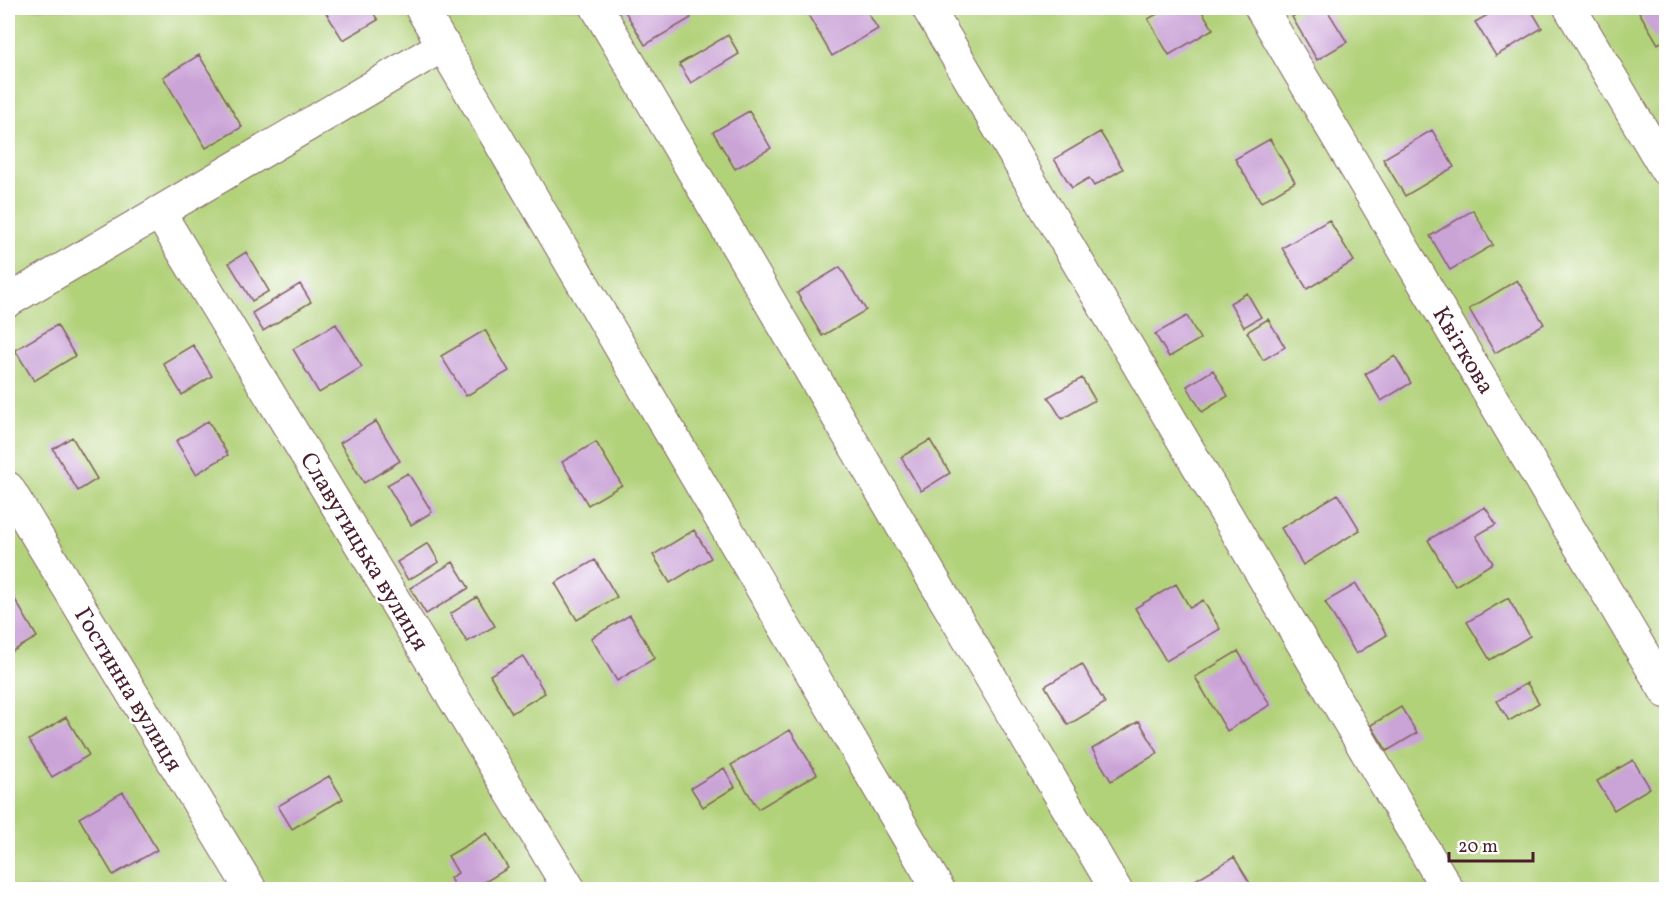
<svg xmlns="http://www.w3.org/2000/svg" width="1674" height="897" font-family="Vollkorn,serif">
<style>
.green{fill:#b2d27a;stroke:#7e7852;stroke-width:1.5}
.building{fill:#caa3d7}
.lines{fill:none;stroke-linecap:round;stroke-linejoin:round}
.minor-casing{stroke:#836361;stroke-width:34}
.minor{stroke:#fff;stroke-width:32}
.labels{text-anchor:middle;stroke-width:4.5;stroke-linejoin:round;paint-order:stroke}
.street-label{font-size:24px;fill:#4a1f2b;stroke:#fff}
</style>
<rect width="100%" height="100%" fill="#fff"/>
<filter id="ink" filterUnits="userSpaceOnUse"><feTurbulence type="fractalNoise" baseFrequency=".0167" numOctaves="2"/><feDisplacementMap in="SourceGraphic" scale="12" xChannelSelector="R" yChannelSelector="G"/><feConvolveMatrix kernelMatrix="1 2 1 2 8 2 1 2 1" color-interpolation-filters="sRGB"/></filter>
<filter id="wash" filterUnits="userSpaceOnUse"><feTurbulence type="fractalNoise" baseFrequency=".008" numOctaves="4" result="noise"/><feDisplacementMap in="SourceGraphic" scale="24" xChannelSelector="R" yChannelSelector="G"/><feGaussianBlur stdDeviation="1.35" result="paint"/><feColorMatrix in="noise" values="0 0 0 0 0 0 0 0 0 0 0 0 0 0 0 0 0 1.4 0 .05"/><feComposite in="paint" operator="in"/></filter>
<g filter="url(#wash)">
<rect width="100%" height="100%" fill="#eee2c4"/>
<path class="green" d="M8 8H1666V889H8Z"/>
<g id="blocks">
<path class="building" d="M323 8H370L378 20 343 40Z
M623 8H684L691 18 645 45Z
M804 8H865L878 29 832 56Z
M1168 8H1200L1213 29 1169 55 1148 19Z
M1308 8H1326L1347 42 1317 60 1292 17Z
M1500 8H1530L1542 28 1496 56 1475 22Z
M1646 8H1666V39L1658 44 1639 12Z
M728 35 739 54 691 83 679 64Z
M199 55 242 127 206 148 163 77Z
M749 111 771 148 735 169 713 132Z
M1432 130 1454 167 1405 196 1383 159Z
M1100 132 1123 169 1094 186 1089 178 1072 188 1054 159Z
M1270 139 1295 182 1261 202 1235 159Z
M1473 210 1493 245 1450 270 1430 236Z
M1329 220 1354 261 1307 289 1282 248Z
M246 252 269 291 252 301 229 263Z
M840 267 866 310 822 336 797 293Z
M1517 280 1544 324 1495 353 1469 309Z
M300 284 311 302 263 331 252 313Z
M1247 293 1261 317 1244 327 1230 303Z
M1187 316 1200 339 1169 357 1155 334Z
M1268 319 1285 347 1263 360 1247 332Z
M336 324 362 367 319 393 293 349Z
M57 325 75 356 34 381 15 350Z
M485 330 509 371 466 396 441 356Z
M193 345 212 376 182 395 163 363Z
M1395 356 1411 383 1381 401 1365 374Z
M1213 370 1228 396 1202 412 1187 386Z
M1082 378 1095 400 1062 419 1048 397Z
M208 421 228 455 196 474 176 441Z
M376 421 400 461 364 483 340 443Z
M72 437 97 479 78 491 53 449Z
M930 440 950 473 921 491 901 457Z
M596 442 622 485 588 505 562 462Z
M408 473 432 512 411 525 387 485Z
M1338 494 1360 530 1303 565 1281 528Z
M1485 507 1496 524 1476 536 1493 563 1455 586 1428 540Z
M694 530 711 558 670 583 653 555Z
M428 543 439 562 408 580 397 562Z
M595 560 617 597 577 620 555 583Z
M453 562 469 588 426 614 410 588Z
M1176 584 1190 608 1203 600 1220 629 1166 661 1135 608Z
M1356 584 1387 635 1356 654 1325 602Z
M13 596 37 637 8 654V600Z
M477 597 495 626 467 642 450 614Z
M1508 598 1530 636 1490 660 1467 622Z
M630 615 655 658 617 681 591 638Z
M1238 651 1270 705 1227 731 1195 677Z
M523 656 545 693 512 713 490 675Z
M1082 664 1105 703 1068 725 1045 686Z
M1527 683 1539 703 1509 721 1497 701Z
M1401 707 1417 733 1387 751 1371 725Z
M66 717 89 755 52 777 29 740Z
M1139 721 1158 753 1111 781 1092 749Z
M790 730 817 774 758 809 731 765Z
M1633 760 1650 788 1614 810 1597 781Z
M724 768 735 787 703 807 691 788Z
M329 776 343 799 292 829 278 806Z
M123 792 157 850 113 875 79 818Z
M487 833 508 868 472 890H456L450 878 458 873 448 856Z
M1234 857 1254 890H1196L1192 882Z"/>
</g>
</g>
<g filter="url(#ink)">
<use href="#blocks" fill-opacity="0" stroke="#836361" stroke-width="1.5"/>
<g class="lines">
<defs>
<path id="minor" d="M421 8 939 890
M597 8 1116 890
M928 8 1448 890
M1261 8 1666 692
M1570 8 1666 170
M159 212 570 890
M8 301 444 45
M8 488 251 890"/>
</defs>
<use href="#minor" class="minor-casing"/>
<use href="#minor" class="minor"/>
</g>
</g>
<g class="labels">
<g class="street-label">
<text transform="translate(1464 350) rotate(59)" y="8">Квіткова</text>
<text transform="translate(365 551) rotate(59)" y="8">Славутицька вулиця</text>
<text transform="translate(129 689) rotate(59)" y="8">Гостинна вулиця</text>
</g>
</g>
<rect width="1674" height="897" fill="none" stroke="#fff" stroke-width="30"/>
<path d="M1449 852v9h84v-9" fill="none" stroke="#4a1f2b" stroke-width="3"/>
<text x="1458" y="852" font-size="18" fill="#4a1f2b" stroke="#ffffff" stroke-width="4.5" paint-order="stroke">20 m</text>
</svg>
